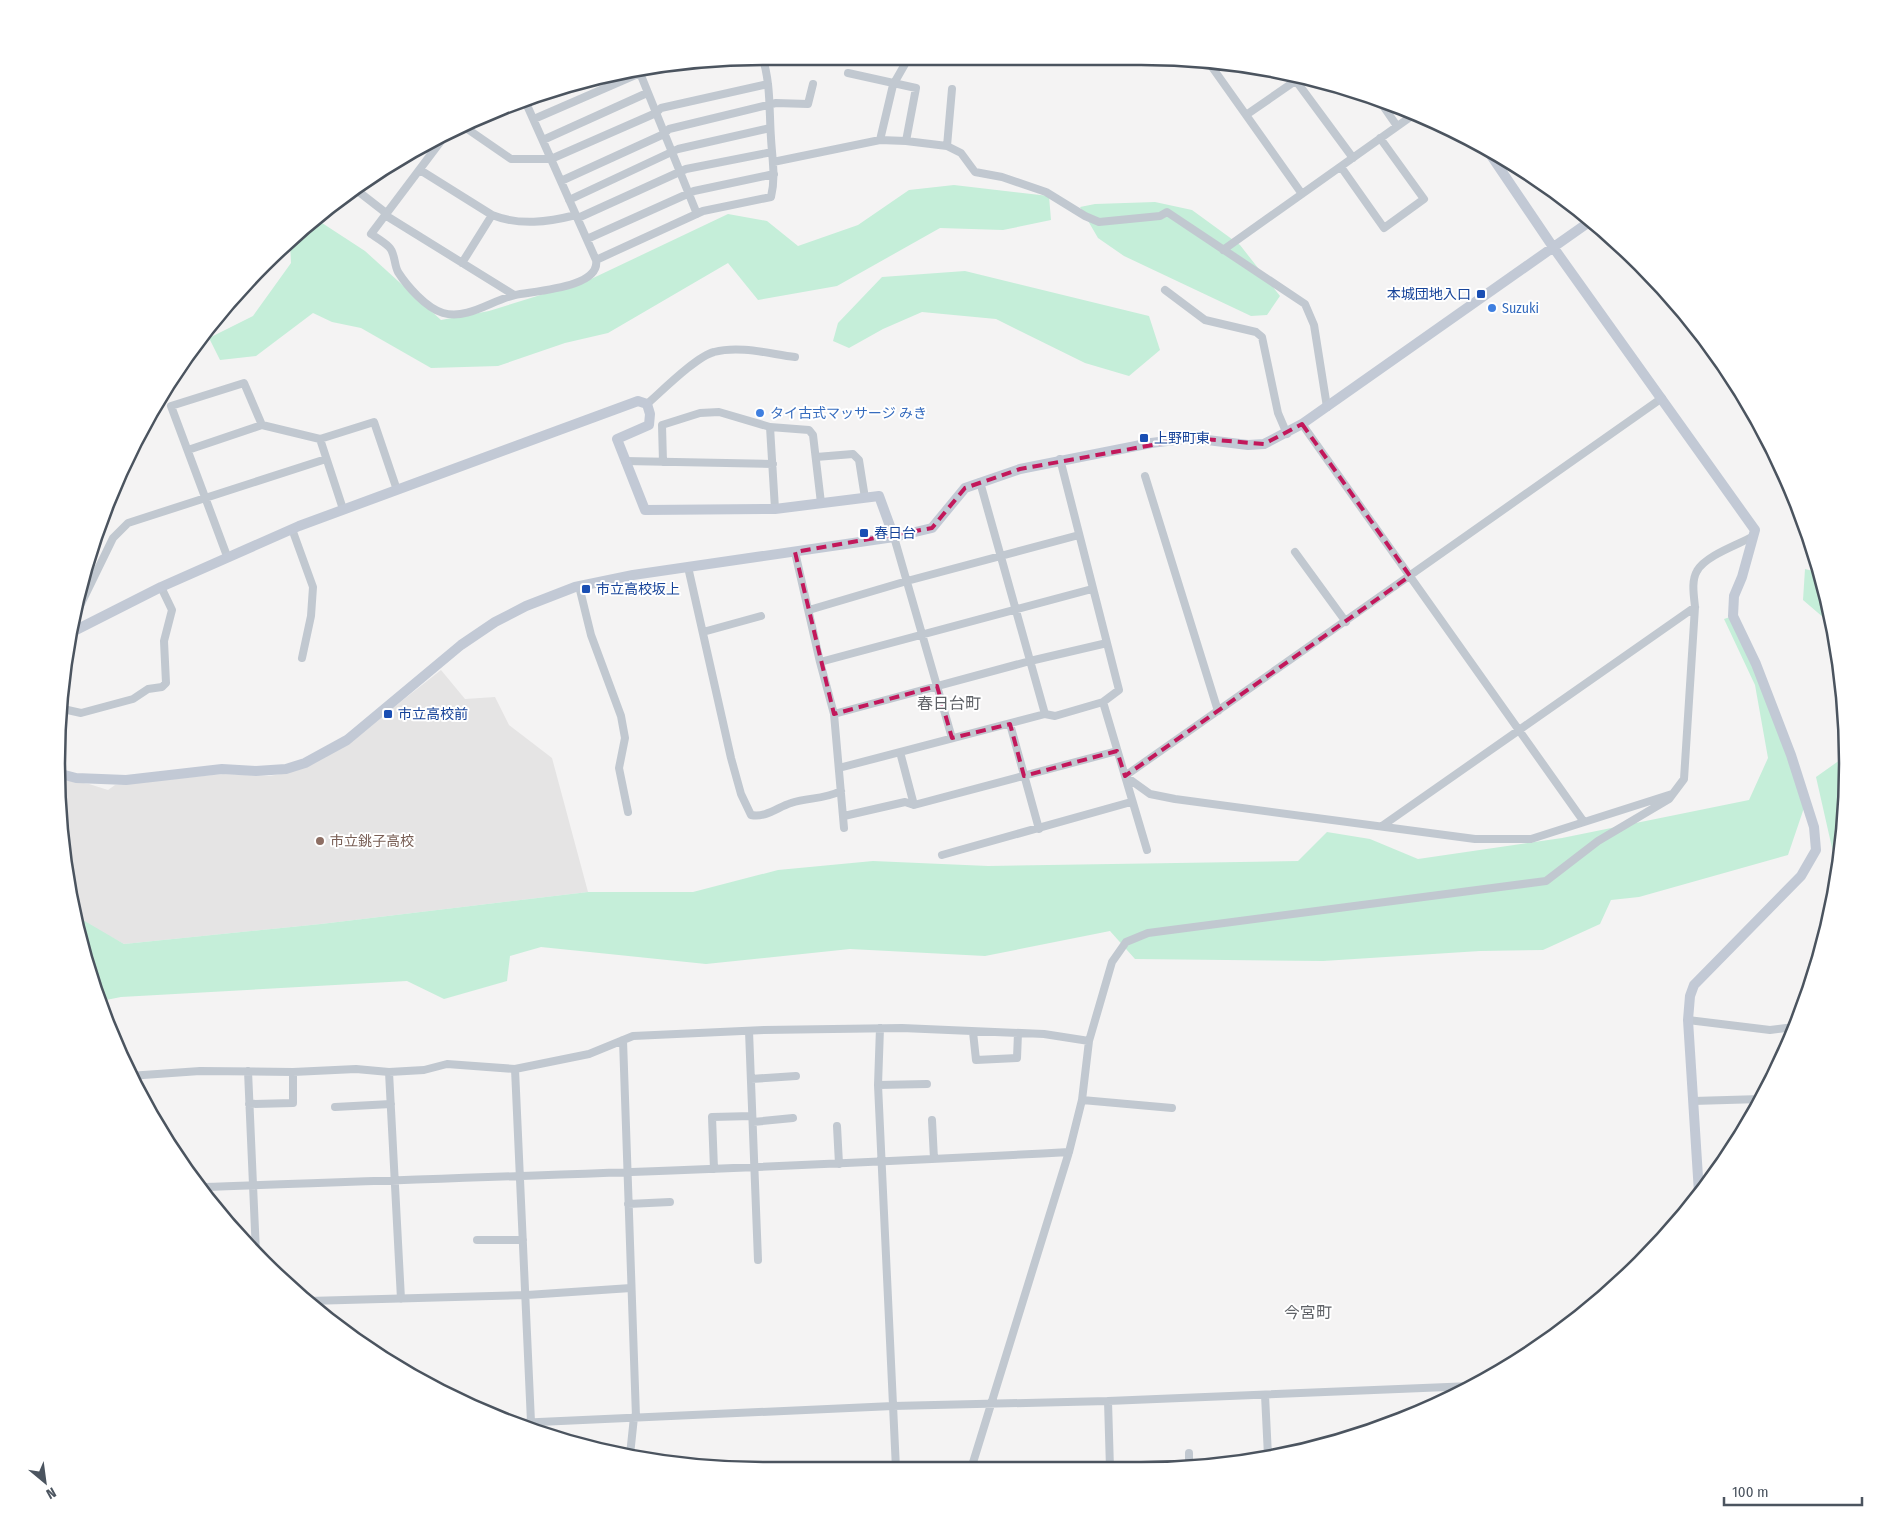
<svg xmlns="http://www.w3.org/2000/svg" width="1904" height="1527" font-family="'Fira Sans Condensed','Noto Sans JP',sans-serif">
<style>
.education{fill:#e5e4e4}
.green{fill:#c5eed9}
.lines{fill:none;stroke-linecap:round;stroke-linejoin:round}
.street{stroke:#c1c8d0;stroke-width:8}
.secondary{stroke:#c2c9d5;stroke-width:10}
.marked{fill:none;stroke:#c2185b;stroke-width:4;stroke-dasharray:10 6;stroke-linejoin:round}
.transit-dot{fill:#1a4fb4;stroke:#fff;stroke-width:2}
.shop-dot{fill:#3f7fe0;stroke:#fff;stroke-width:2}
.education-dot{fill:#8d6e63;stroke:#fff;stroke-width:2}
.labels{text-anchor:middle;stroke-width:4;stroke-linejoin:round;paint-order:stroke}
.transit-label{font-size:14px;fill:#164399;stroke:#fff;text-anchor:start}
.shop-label{font-size:14px;fill:#366cbe;stroke:#fff;text-anchor:start}
.education-label{font-size:14px;fill:#785e54;stroke:#fff;text-anchor:start}
.quarter-label{font-size:16px;fill:#5f6267;stroke:#fff}
.rim{fill:none;stroke:#4b545f;stroke-width:2.5}
</style>
<rect width="100%" height="100%" fill="#f4f3f3"/>
<path class="education" d="M441 670 465 699 495 697 509 725 552 758 588 892 321 924 124 944 78 919 58 779 89 784 108 790 115 785 192 777 223 774 269 776 287 773 306 767 342 748Z"/>
<path class="green" d="M954 185 1049 196 1051 220 1003 230 940 228 837 286 758 300 728 263 608 333 565 343 498 366 431 368 361 328 332 322 313 313 256 356 220 360 209 338 253 316 291 263 290 243 319 221 365 251 441 320 489 311 589 280 728 214 767 221 798 246 858 225 909 190Z
M1155 202 1192 210 1240 245 1280 296 1267 315 1251 316 1124 256 1098 238 1080 207 1095 204Z
M965 271 1149 316 1160 350 1129 376 1085 363 996 319 922 312 883 329 849 348 833 341 838 323 882 277Z
M1805 569 1821 573 1831 624 1803 600Z
M1733 616 1806 802 1788 855 1639 897 1611 900 1600 924 1543 950 1480 951 1323 961 1135 959 1110 931 985 956 850 949 706 964 541 947 510 956 507 981 444 999 407 981 121 997 101 1001 80 946 76 916 124 944 321 924 588 892H693L778 870 873 861 988 866 1298 861 1327 832 1370 839 1418 859 1562 838 1749 800 1768 758 1755 685 1724 619Z
M1845 759 1842 856 1840 862 1835 861 1816 777 1840 760Z"/>
<g class="lines">
<path class="street" d="M1163 58 1169 60
M1207 60 1302 194
M640 73 697 214
M848 73 916 88 906 141
M1291 74 1353 158
M1379 100 1397 126
M1246 115 1301 77
M534 119 640 73
M466 128 511 159H551L656 113 661 108 768 84
M444 137 371 234C377 238 384 242 389 247 395 252 394 265 398 272 407 286 426 308 443 313 468 320 492 300 515 295 533 291 601 288 596 260L526 103
M543 140 647 93
M880 140 893 85 909 57
M947 146 952 89
M773 162 880 140 906 141 947 146 961 153 975 172 1002 177 1046 192 1085 216 1099 222 1160 216 1167 212 1305 304 1314 325 1327 407
M1341 167 1384 228 1424 199 1380 138
M420 170 492 215C520 226 548 222 576 215
M561 181 664 134 669 129 776 103 808 104 813 84
M359 192 386 213
M569 200 678 149 770 128
M385 215 514 295
M578 218 686 169 772 152
M587 239 694 191 774 174
M1223 250 1416 113
M596 260 703 211 771 197C776 177 772 158 771 138 769 111 771 83 762 56
M462 263 492 215
M1165 290 1205 320 1256 332 1262 337 1278 413 1287 434
M1662 398 1125 776 1150 794 1175 799 1475 839H1531L1672 794
M647 404C662 391 697 356 714 352 740 345 770 354 795 357
M1302 424 1584 822
M770 427 775 509
M320 439 343 509
M188 450 262 425
M816 457 853 454 859 460 865 498
M625 461 773 464
M663 462 662 425 700 413 719 412 770 427 809 430 813 435 821 503
M1145 476 1218 711
M980 482 1045 714
M292 529 313 587 311 616 302 658
M894 537 952 738
M795 552 820 662 834 714 844 828
M1295 552 1346 622
M227 556 171 406 244 383 262 425 320 439 374 422 397 490
M688 567 731 758 741 794 751 815C766 818 778 807 791 803 809 797 822 800 841 791
M579 586 591 635 621 716 625 738 619 768 628 812
M809 610 907 581 1079 535
M76 614 113 538 128 523 326 459
M703 632 761 616
M820 662 1092 589
M1103 702 1147 850
M63 709 81 713 133 699 148 689 162 687 166 683 164 641 172 610 161 587
M834 714 1030 661 1107 643
M1010 724 1039 829
M900 752 914 805
M839 768 1045 714 1055 716 1103 702 1119 690 1060 459
M844 816 905 802 914 805 1117 751
M1382 826 1695 607
M942 855 1131 802
M1688 1020 1770 1030 1786 1028
M880 1028 878 1085 896 1469
M749 1031 758 1260
M973 1032 976 1060 1017 1058 1018 1033
M623 1040 636 1417
M515 1069 531 1422
M248 1071 256 1253
M389 1072 401 1299
M129 1076 200 1071 293 1072 356 1069 389 1072 424 1070 447 1064 515 1069 589 1054 633 1036 764 1030 902 1028 1044 1034 1089 1041
M751 1079 796 1076
M878 1085 927 1084
M1082 1100 1172 1108
M1693 1101 1761 1099
M249 1104 293 1103V1072
M335 1107 391 1104
M932 1120 934 1159
M753 1122 793 1118
M837 1126 839 1164
M714 1169 712 1117 752 1116
M203 1187C492 1177 781 1168 1069 1152
M628 1204 670 1202
M477 1240H523
M308 1301 527 1295 631 1288
M1265 1395 1268 1456
M1108 1401 1110 1469
M517 1423 893 1406 1108 1401 1472 1386
M1189 1453V1469
M630 1455 634 1417
M971 1469 1069 1152 1082 1100 1089 1041 1112 962 1126 942 1148 933 1546 881 1598 841 1669 799 1684 779 1695 607C1694 596 1691 581 1697 571 1705 556 1737 545 1752 537"/>
<path class="secondary" d="M1488 151 1553 247 1755 530 1742 577 1734 596 1733 616 1756 664 1791 755 1814 827 1816 850 1801 876 1694 985 1690 996 1688 1020 1699 1193
M74 631 161 587 299 526 638 401 647 404 650 414 649 425 617 439 645 510 775 509 879 496 894 537
M57 773 76 778 126 780 222 769 256 771 286 769 305 763 347 740 461 645 495 622 526 606 575 587 633 575 894 537 932 528 965 488 1020 469 1151 443 1191 438 1248 445 1264 444 1302 424 1592 220"/>
</g>
<path class="marked" d="M1302 424 1410 576 1125 776 1117 751 1024 776 1010 724 952 738 937 686 834 714 795 552 932 528 965 488 1020 469 1191 438 1264 444Z"/>
<g class="transit-dot">
<rect x="1476" y="289" width="10" height="10" rx="2.5"/>
<rect x="1139" y="433" width="10" height="10" rx="2.5"/>
<rect x="859" y="528" width="10" height="10" rx="2.5"/>
<rect x="581" y="584" width="10" height="10" rx="2.5"/>
<rect x="383" y="709" width="10" height="10" rx="2.5"/>
</g>
<g class="shop-dot">
<circle cx="1492" cy="308" r="5"/>
<circle cx="760" cy="413" r="5"/>
</g>
<circle class="education-dot" cx="320" cy="841" r="5"/>
<g class="labels">
<g class="transit-label">
<text x="1471" y="299" text-anchor="end">本城団地入口</text>
<text x="1154" y="443">上野町東</text>
<text x="874" y="538">春日台</text>
<text x="596" y="594">市立高校坂上</text>
<text x="398" y="719">市立高校前</text>
</g>
<g class="shop-label">
<text x="1502" y="313">Suzuki</text>
<text x="770" y="418">タイ古式マッサージ みき</text>
</g>
<g class="education-label">
<text x="330" y="846">市立銚子高校</text>
</g>
<g class="quarter-label">
<text x="949" y="709">春日台町</text>
<text x="1308" y="1318">今宮町</text>
</g>
</g>
<path d="M0 0H1904V1527H0ZM763 65H1141A698 698 0 0 1 1839 763V764A698 698 0 0 1 1141 1462H763A698 698 0 0 1 65 764V763A698 698 0 0 1 763 65Z" fill="#fff" fill-rule="evenodd"/>
<path class="rim" d="M763 65H1141A698 698 0 0 1 1839 763V764A698 698 0 0 1 1141 1462H763A698 698 0 0 1 65 764V763A698 698 0 0 1 763 65Z"/>
<g transform="translate(45 1482) rotate(151)" stroke="#ffffff" stroke-width="4" paint-order="stroke">
<path d="M0-4L9 19L0 12L-9 19Z" fill="#4b545f"/>
<text y="-8" font-size="14" font-weight="bold" text-anchor="middle" fill="#4b545f">N</text>
</g>
<path d="M1724 1497v8h138v-8" fill="none" stroke="#4b545f" stroke-width="2.5"/>
<text x="1732" y="1497" font-size="15" fill="#4b545f" stroke="#ffffff" stroke-width="4" paint-order="stroke">100 m</text>
</svg>
